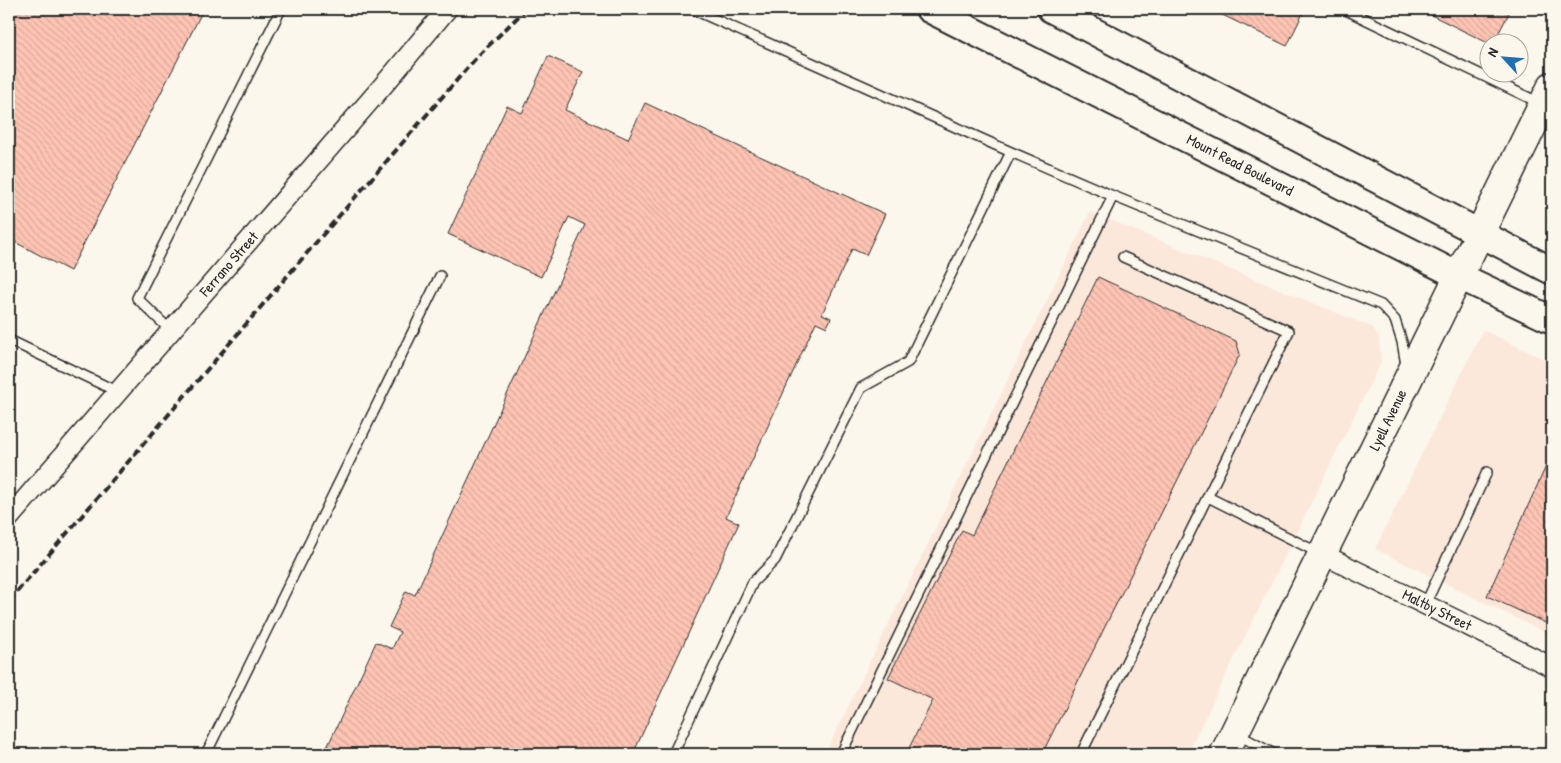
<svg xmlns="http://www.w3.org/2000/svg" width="1561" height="763" font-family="'Patrick Hand',sans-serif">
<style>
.built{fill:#fce8db}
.building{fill:url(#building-back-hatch);stroke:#2b2b2b}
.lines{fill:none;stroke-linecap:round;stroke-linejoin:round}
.service-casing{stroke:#2b2b2b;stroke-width:12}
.minor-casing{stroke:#2b2b2b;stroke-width:22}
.secondary-casing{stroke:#2b2b2b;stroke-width:30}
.primary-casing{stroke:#2b2b2b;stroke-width:31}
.service{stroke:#fbf7ec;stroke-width:9}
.minor{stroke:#fbf7ec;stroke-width:19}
.secondary{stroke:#fbf7ec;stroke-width:26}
.primary{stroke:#fbf7ec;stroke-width:28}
.rail{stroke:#2b2b2b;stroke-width:4;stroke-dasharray:8 4;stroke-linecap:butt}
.labels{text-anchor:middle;stroke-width:4;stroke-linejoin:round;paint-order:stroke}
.street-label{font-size:15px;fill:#2b2b2b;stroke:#fbf7ec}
</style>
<defs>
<pattern id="building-back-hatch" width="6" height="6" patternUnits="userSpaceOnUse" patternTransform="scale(1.25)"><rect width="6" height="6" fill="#fec4b4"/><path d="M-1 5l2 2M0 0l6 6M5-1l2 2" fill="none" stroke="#daa99b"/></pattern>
</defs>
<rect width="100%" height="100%" fill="#fbf7ec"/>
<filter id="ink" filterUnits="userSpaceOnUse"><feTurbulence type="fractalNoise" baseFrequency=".02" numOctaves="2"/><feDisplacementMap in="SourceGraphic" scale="10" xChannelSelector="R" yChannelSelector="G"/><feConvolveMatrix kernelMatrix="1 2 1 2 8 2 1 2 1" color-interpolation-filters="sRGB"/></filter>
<g filter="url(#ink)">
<path class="built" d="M1090 212 1372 327 1379 336 1381 362 1187 754H825Z
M1483 330 1552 363V636L1375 549Z"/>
<path class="building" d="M9 9H196L202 12 70 271 9 239Z
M1210 9H1305L1287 46Z
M1419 9H1511L1494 42 1488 43Z
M548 56 583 72 565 110 628 139 645 103 885 214 866 255 852 249 822 314 831 318 827 327 816 322 726 517 739 523 633 754H324L376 642 392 649 400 632 389 627 406 591 415 595 585 225 569 217 541 277 448 234 507 106 522 113Z
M1098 277 1236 341 1240 354 1042 754H906L933 700 888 678 962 530 972 535Z
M1552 453V626L1487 596Z"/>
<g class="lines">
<defs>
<path id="service" d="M692 9 1011 152 1113 196 1381 305 1395 320 1402 342 1406 365
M1344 9 1540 103
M171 331 137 298 281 9
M9 340 118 392
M1208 497 1319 553
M1425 605 1487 472
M1237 734 1274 754
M206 754 440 276
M673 754 753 582 775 560 861 388 908 362 1011 152
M841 754 1113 196
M1081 754 1289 331 1123 257"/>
<path id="minor" d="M9 518 393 74 447 9
M1322 554 1552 667"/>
<path id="secondary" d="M929 9 1459 276 1552 320
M1051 9 1552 271"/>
<path id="primary" d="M1224 754 1552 86"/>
</defs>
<use href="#service" class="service-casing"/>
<use href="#minor" class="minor-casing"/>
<use href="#secondary" class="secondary-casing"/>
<use href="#primary" class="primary-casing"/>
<use href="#service" class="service"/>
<use href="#minor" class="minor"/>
<use href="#secondary" class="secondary"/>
<use href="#primary" class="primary"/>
<path class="rail" d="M9 601 307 253 476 58 526 9"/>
</g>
</g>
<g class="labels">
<g class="street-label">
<text transform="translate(1240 165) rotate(27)" y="5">Mount Read Boulevard</text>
<text transform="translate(229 264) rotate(-49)" y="5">Ferrano Street</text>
<text transform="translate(1388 420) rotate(-64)" y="5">Lyell Avenue</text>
<text transform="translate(1437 610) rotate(26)" y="5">Maltby Street</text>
</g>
</g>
<rect width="1561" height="763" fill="none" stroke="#fbf7ec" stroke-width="30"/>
<rect x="15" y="15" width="1531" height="733" fill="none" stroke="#2b2b2b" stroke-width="2" filter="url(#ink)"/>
<g transform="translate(1504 58) rotate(296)"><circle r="24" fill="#fbf7ec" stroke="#a8a59f"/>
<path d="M0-4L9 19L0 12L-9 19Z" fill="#1f6fb2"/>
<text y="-8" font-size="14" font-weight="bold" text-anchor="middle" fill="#2b2b2b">N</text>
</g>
</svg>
